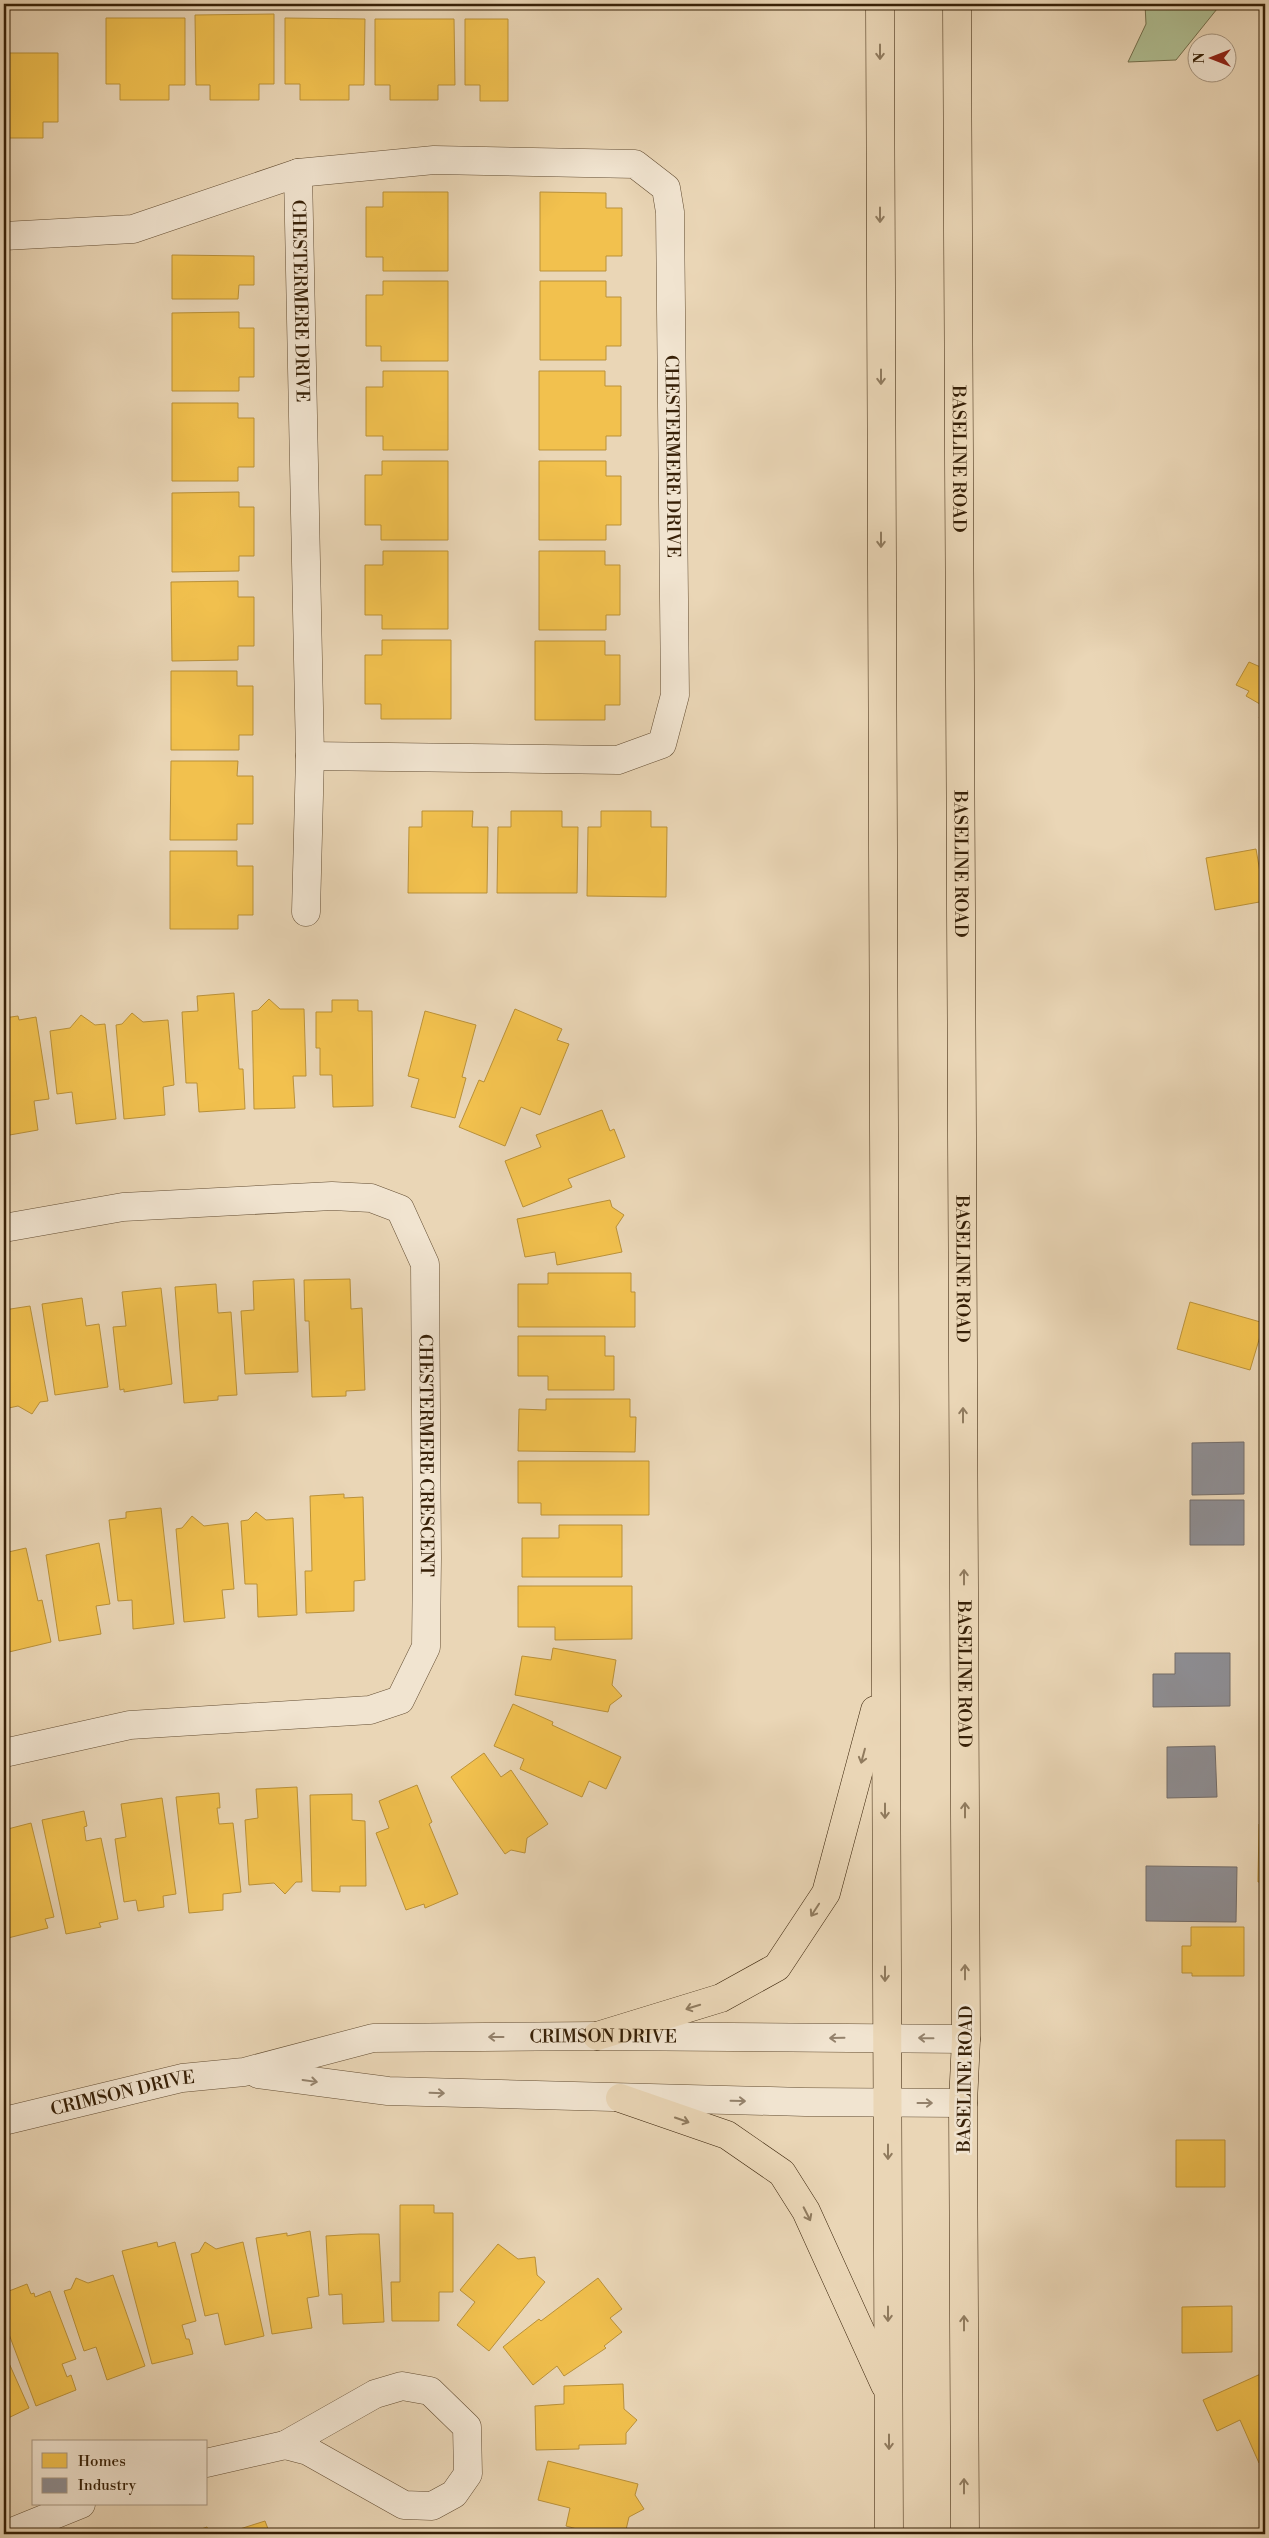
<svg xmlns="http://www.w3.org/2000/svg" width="1269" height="2538" font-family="'Libre Bodoni',serif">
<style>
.green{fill:#b0bf93;stroke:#74704d}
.homes{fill:#f2c14e;stroke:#ba9139}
.industry{fill:#8d8d92;stroke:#736c68}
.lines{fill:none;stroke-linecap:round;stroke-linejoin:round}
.minor-casing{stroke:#644e33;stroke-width:29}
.major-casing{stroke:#372007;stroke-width:29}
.minor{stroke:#f1e4d0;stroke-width:28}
.major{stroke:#ead6b6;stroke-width:28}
.oneway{stroke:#907b5e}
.oneway2{stroke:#94826c}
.labels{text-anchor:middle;stroke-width:5;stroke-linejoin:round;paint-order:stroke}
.street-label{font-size:18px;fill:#372007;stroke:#f1e4d0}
</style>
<rect width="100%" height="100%" fill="#ead6b6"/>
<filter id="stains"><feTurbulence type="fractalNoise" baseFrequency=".004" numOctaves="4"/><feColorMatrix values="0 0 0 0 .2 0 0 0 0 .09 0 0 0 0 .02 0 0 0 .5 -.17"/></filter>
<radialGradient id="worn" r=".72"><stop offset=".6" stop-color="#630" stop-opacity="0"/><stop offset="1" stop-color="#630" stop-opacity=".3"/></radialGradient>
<path class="green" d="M1145 4H1221L1176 60 1128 62 1146 24Z"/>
<path class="homes" d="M274 14V84H259V100H210V85H196L195 15Z
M106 18H185V85H169V100H120V84H106Z
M285 18 365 19 364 85H349V100H300V84H285Z
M375 19H454L455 85H438V100H390V85H375Z
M465 19H508V101H480V85H465Z
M4 53H58V122H43V138H4Z
M383 192H448V271H383V257H366V207H383Z
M540 192 606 193V208H622V256H606V271H540Z
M172 255 254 256V285H239L238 299H172Z
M383 281H448V361H381V346H366V295H383Z
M540 281H606V297H621V346H606V360H540Z
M4 306 5 385H4Z
M239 312V328H254V377H239V391H172V313Z
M383 371H448V450H383V436H366V387H383Z
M539 371H605V386H621V436H606V450H539Z
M172 403H238V418H254V467H238V481H172Z
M382 461H448V540H381V525H365V475H382Z
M539 461H606V476H621V525H606V540H539Z
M239 492V507H254V556H239V571L172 572V493Z
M4 507H8L7 585H4Z
M383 551H448V629H382V615H365V565H383Z
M539 551H605V565H620V615H606V630H539Z
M238 581V597H254V646H238V660L172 661 171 582Z
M382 640H451V719H381V704H365V655H382Z
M535 641H605V655H620V705H605V720H535Z
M1249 662 1265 669V722L1259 718 1265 707 1246 696 1249 691 1236 685Z
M171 671H237V686H253V735H239V750H171Z
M171 761H238L237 776H253V824H237V840H170Z
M422 811H473L472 827H488L487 893H408L409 827H422Z
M511 811H562V827H578L577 893H497L498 827H511Z
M601 811H651V827H667L666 897 587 896 588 827H601Z
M1256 849 1265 901 1215 910 1206 858Z
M170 851H237V866H253V915H238V929H170Z
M4 873 8 949H4Z
M234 993 239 1069H243L245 1109 199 1112 197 1083H186L182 1012 198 1011 197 996Z
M269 999 280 1009H304L306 1076H293L295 1108 254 1109 252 1011 258 1010Z
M332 1000H358V1011H372L373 1106 333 1107 332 1075H320V1048H316V1012H332Z
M515 1009 562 1029 557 1040 569 1044 540 1115 521 1107 505 1146 459 1127 479 1080 484 1082Z
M425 1011 476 1025 462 1077 466 1078 455 1118 411 1107 419 1079 408 1076Z
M132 1013 143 1022 168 1020 174 1085 163 1087 165 1115 124 1119 116 1025 122 1024Z
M81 1015 95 1025 105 1024 116 1119 76 1124 72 1092 57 1094 50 1031 70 1028Z
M18 1016 19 1020 36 1017 49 1099 34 1101 38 1130 4 1136V1018Z
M602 1110 610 1131 614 1129 625 1157 568 1179 572 1187 523 1207 505 1161 541 1147 536 1135Z
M610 1200 612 1207 624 1215 616 1227 622 1252 557 1265 555 1252 525 1257 517 1219Z
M548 1273H631V1292H635V1327H518V1284H548Z
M294 1279 298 1372 245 1374 241 1311 254 1310 253 1281Z
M350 1279 351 1309 362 1308 365 1390 346 1391V1396L312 1397 309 1321H305L304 1280Z
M216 1284 218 1313 231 1312 237 1395 218 1396V1400L184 1403 175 1287Z
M161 1288 172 1384 124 1392V1389L120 1390 113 1327 126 1326 122 1292Z
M82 1298 86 1326 99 1324 108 1387 55 1395 42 1304Z
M1190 1302 1264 1323 1250 1370 1177 1349Z
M30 1306 48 1401 40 1402 32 1414 18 1406 4 1409V1310Z
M518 1336H605V1356H614V1390H548V1376H518Z
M546 1399H630V1417H636L635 1452 518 1451 519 1409 546 1410Z
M518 1461H649V1515H541V1503H518Z
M344 1494V1498L363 1497 365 1580 354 1581V1611L306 1613 305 1571H312L310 1496Z
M161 1508 174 1624 133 1629 132 1600 118 1601 109 1520 126 1518V1512Z
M256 1512 266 1520 293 1518 297 1615 258 1617 257 1584H245L241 1521 248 1520Z
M192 1516 204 1526 228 1523 234 1589 222 1590 225 1618 184 1622 176 1529 182 1528Z
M559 1525H622V1577H522V1538H559Z
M99 1543 110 1604 96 1606 101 1634 59 1641 46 1555Z
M26 1548 38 1601 42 1600 51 1642 9 1652 4 1629V1553Z
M518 1586H632V1639L555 1640V1627H518Z
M1263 1612H1265V1653H1263Z
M553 1648 616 1660 612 1685 622 1696 610 1705 608 1712 515 1695 522 1656 551 1660Z
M513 1704 553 1722 552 1725 621 1757 606 1789 589 1781 582 1797 520 1769 524 1759 494 1746Z
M484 1753 501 1777 511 1770 548 1824 527 1838 525 1853 511 1850 505 1854 451 1777Z
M417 1785 432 1822 429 1824 458 1894 425 1908 424 1904 406 1910 376 1833 389 1828 379 1801Z
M297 1787 302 1882H296L285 1894 274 1883 249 1885 245 1820 258 1818 256 1789Z
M219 1793 220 1808H217L219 1824 233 1823 241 1892 223 1894V1910L189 1913 176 1797Z
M352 1794V1820L365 1821 366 1886H340V1892L312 1891 310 1795Z
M162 1798 176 1894 163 1896 164 1907 138 1911 136 1900 124 1902 115 1839 126 1837 121 1804Z
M84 1811 87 1826 84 1827 86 1841 101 1838 118 1919 99 1923 101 1927 66 1934 42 1820Z
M31 1823 54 1917 45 1919 48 1928 4 1939V1830Z
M1259 1824H1265V1882H1258Z
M1191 1927H1244V1976H1192V1973H1182V1946H1191Z
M1176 2140H1225V2187H1176Z
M1261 2188H1265V2235H1261Z
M400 2205H434V2213H453V2292H439V2321H392L391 2282H400Z
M310 2231 319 2296 307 2298 312 2328 272 2334 256 2238 287 2233V2236Z
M360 2234H379L384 2322 343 2324 342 2294 329 2295 326 2236Z
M157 2242 158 2247 175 2242 196 2321 182 2325 186 2339H189L193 2354 152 2364 122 2251Z
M205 2242 216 2249 243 2242 264 2336 225 2345 218 2313 205 2316 191 2254 199 2252Z
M498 2244 518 2259 535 2257 537 2275 545 2282 489 2351 457 2325 475 2302 460 2290Z
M1260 2250H1265V2321H1261Z
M113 2275 145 2366 107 2380 96 2347 84 2351 64 2291 71 2289 76 2278 88 2283Z
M598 2278 622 2309 610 2318 622 2332 604 2346 606 2348 564 2376 557 2366 533 2385 503 2347 539 2319 541 2321Z
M27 2284 31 2294 34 2293 35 2297 50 2291 76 2359 62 2364 67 2377 71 2375 76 2390 36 2406 4 2321V2293Z
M1232 2306V2352L1182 2353V2307Z
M4 2352 29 2408 4 2420Z
M1265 2372V2460L1259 2463 1240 2420 1217 2431 1203 2400Z
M623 2384 624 2409 637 2420 626 2433V2444L579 2445V2449L536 2450 535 2406 564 2404V2386Z
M548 2461 638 2484 635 2495 644 2509 629 2517 625 2534H595L566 2526 570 2508 538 2500Z
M265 2521 270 2534H224Z
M207 2527 210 2534H187Z"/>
<path class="industry" d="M1244 1442V1494L1192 1495V1443Z
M1190 1500H1244V1545H1190Z
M1175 1653H1230V1706L1153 1707V1674H1175Z
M1215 1746 1217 1797 1167 1798V1747Z
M1146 1866 1237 1867 1236 1922 1146 1921Z"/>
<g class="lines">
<defs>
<g id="minor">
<path id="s1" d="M298 173 310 756 306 912"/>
<path id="s2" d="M4 236 133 229 298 173 434 160 635 164 666 188 670 212 675 695 662 744 618 760 310 756"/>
<path id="s3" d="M4 1228 123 1207 332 1196 371 1198 400 1209 425 1264 427 1558 426 1647 400 1700 370 1710 130 1725 4 1753"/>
<path d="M258 2074 388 2091 805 2102 963 2103"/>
<path id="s4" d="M4 2121 182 2078 244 2072 373 2038 597 2036 966 2039"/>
<path d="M402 2386 430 2391 467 2427 468 2474 454 2494 432 2506 404 2505 308 2451 285 2445 375 2394Z"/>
<path d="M206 2463 285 2445"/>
<path d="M7 2534 81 2504"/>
</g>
<g id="major">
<path d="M880 4 889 2534"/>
<path id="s5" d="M957 4 966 2039 963 2103 965 2534"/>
<path d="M597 2036 721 1998 777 1967 826 1893 875 1710"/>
<path d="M620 2098 727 2135 782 2173 806 2211 885 2385"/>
</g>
</defs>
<use href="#minor" class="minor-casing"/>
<use href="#major" class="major-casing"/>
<use href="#minor" class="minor"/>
<use href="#major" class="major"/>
</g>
<defs><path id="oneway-shaft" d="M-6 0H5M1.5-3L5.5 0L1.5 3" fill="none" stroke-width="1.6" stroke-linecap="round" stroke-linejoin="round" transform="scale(1.25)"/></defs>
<g class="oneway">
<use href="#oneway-shaft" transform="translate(880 52) rotate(90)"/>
<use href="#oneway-shaft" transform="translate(880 215) rotate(90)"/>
<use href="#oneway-shaft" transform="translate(881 377) rotate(90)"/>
<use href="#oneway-shaft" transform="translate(881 540) rotate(90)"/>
<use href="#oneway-shaft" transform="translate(963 1415) rotate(-90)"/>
<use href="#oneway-shaft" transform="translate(964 1577) rotate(-90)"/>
<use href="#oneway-shaft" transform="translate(863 1756) rotate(105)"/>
<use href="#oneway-shaft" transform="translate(965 1810) rotate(-90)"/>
<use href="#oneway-shaft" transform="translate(885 1811) rotate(90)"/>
<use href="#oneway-shaft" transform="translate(815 1910) rotate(123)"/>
<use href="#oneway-shaft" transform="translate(965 1972) rotate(-90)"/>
<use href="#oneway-shaft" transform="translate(885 1974) rotate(90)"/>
<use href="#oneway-shaft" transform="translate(693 2007) rotate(163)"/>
<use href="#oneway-shaft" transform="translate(682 2120) rotate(19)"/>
<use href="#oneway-shaft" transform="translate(888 2152) rotate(90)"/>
<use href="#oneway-shaft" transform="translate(807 2214) rotate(63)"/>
<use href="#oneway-shaft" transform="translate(888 2314) rotate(90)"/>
<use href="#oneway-shaft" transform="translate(964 2323) rotate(-90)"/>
<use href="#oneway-shaft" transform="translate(889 2442) rotate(90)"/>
<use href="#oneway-shaft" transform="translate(964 2486) rotate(-90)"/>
</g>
<g class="oneway2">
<use href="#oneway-shaft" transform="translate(496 2037) rotate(180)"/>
<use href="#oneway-shaft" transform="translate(837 2038) rotate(179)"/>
<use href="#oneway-shaft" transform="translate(926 2038) rotate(-179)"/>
<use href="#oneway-shaft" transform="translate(310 2081) rotate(8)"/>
<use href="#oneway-shaft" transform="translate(437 2093) rotate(2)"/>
<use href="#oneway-shaft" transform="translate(738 2101) rotate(1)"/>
<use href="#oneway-shaft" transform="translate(925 2103)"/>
</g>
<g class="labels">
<g class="street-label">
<text dy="6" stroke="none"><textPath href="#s1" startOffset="128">CHESTERMERE DRIVE</textPath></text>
<text dy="6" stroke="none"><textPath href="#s2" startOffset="949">CHESTERMERE DRIVE</textPath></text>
<text dy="6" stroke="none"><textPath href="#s5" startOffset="455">BASELINE ROAD</textPath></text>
<text dy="6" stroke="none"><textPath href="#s5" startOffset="860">BASELINE ROAD</textPath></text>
<text dy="6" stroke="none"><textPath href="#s5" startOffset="1265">BASELINE ROAD</textPath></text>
<text dy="6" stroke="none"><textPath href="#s3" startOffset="652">CHESTERMERE CRESCENT</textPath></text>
<text dy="6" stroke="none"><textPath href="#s5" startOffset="1670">BASELINE ROAD</textPath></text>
<text dy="6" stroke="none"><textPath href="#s4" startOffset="609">CRIMSON DRIVE</textPath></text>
<text transform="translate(965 2079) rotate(-89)" y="6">BASELINE ROAD</text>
<text dy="6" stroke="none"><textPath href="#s4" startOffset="122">CRIMSON DRIVE</textPath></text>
</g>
</g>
<rect width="1269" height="2538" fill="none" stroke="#ead6b6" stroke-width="20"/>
<rect x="5" y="5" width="1259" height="2528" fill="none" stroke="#372007" stroke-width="2.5"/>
<rect x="10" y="10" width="1249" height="2518" fill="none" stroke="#372007"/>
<rect x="32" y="2440" width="175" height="65" fill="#f1e4d0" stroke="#a79680"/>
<rect x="42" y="2453" width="25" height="15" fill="#f2c14e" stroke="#a79680"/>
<text x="78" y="2466" font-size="15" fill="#372007">Homes</text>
<rect x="42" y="2478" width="25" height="15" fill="#8d8d92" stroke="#a79680"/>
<text x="78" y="2490" font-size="15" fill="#372007">Industry</text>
<g transform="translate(1212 58) rotate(270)"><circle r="24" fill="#f1e4d0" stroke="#a79680"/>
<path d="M0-4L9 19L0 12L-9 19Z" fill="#8f2418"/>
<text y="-8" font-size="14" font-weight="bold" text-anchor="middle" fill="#372007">N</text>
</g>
<rect width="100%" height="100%" filter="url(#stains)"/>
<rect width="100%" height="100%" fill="url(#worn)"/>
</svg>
